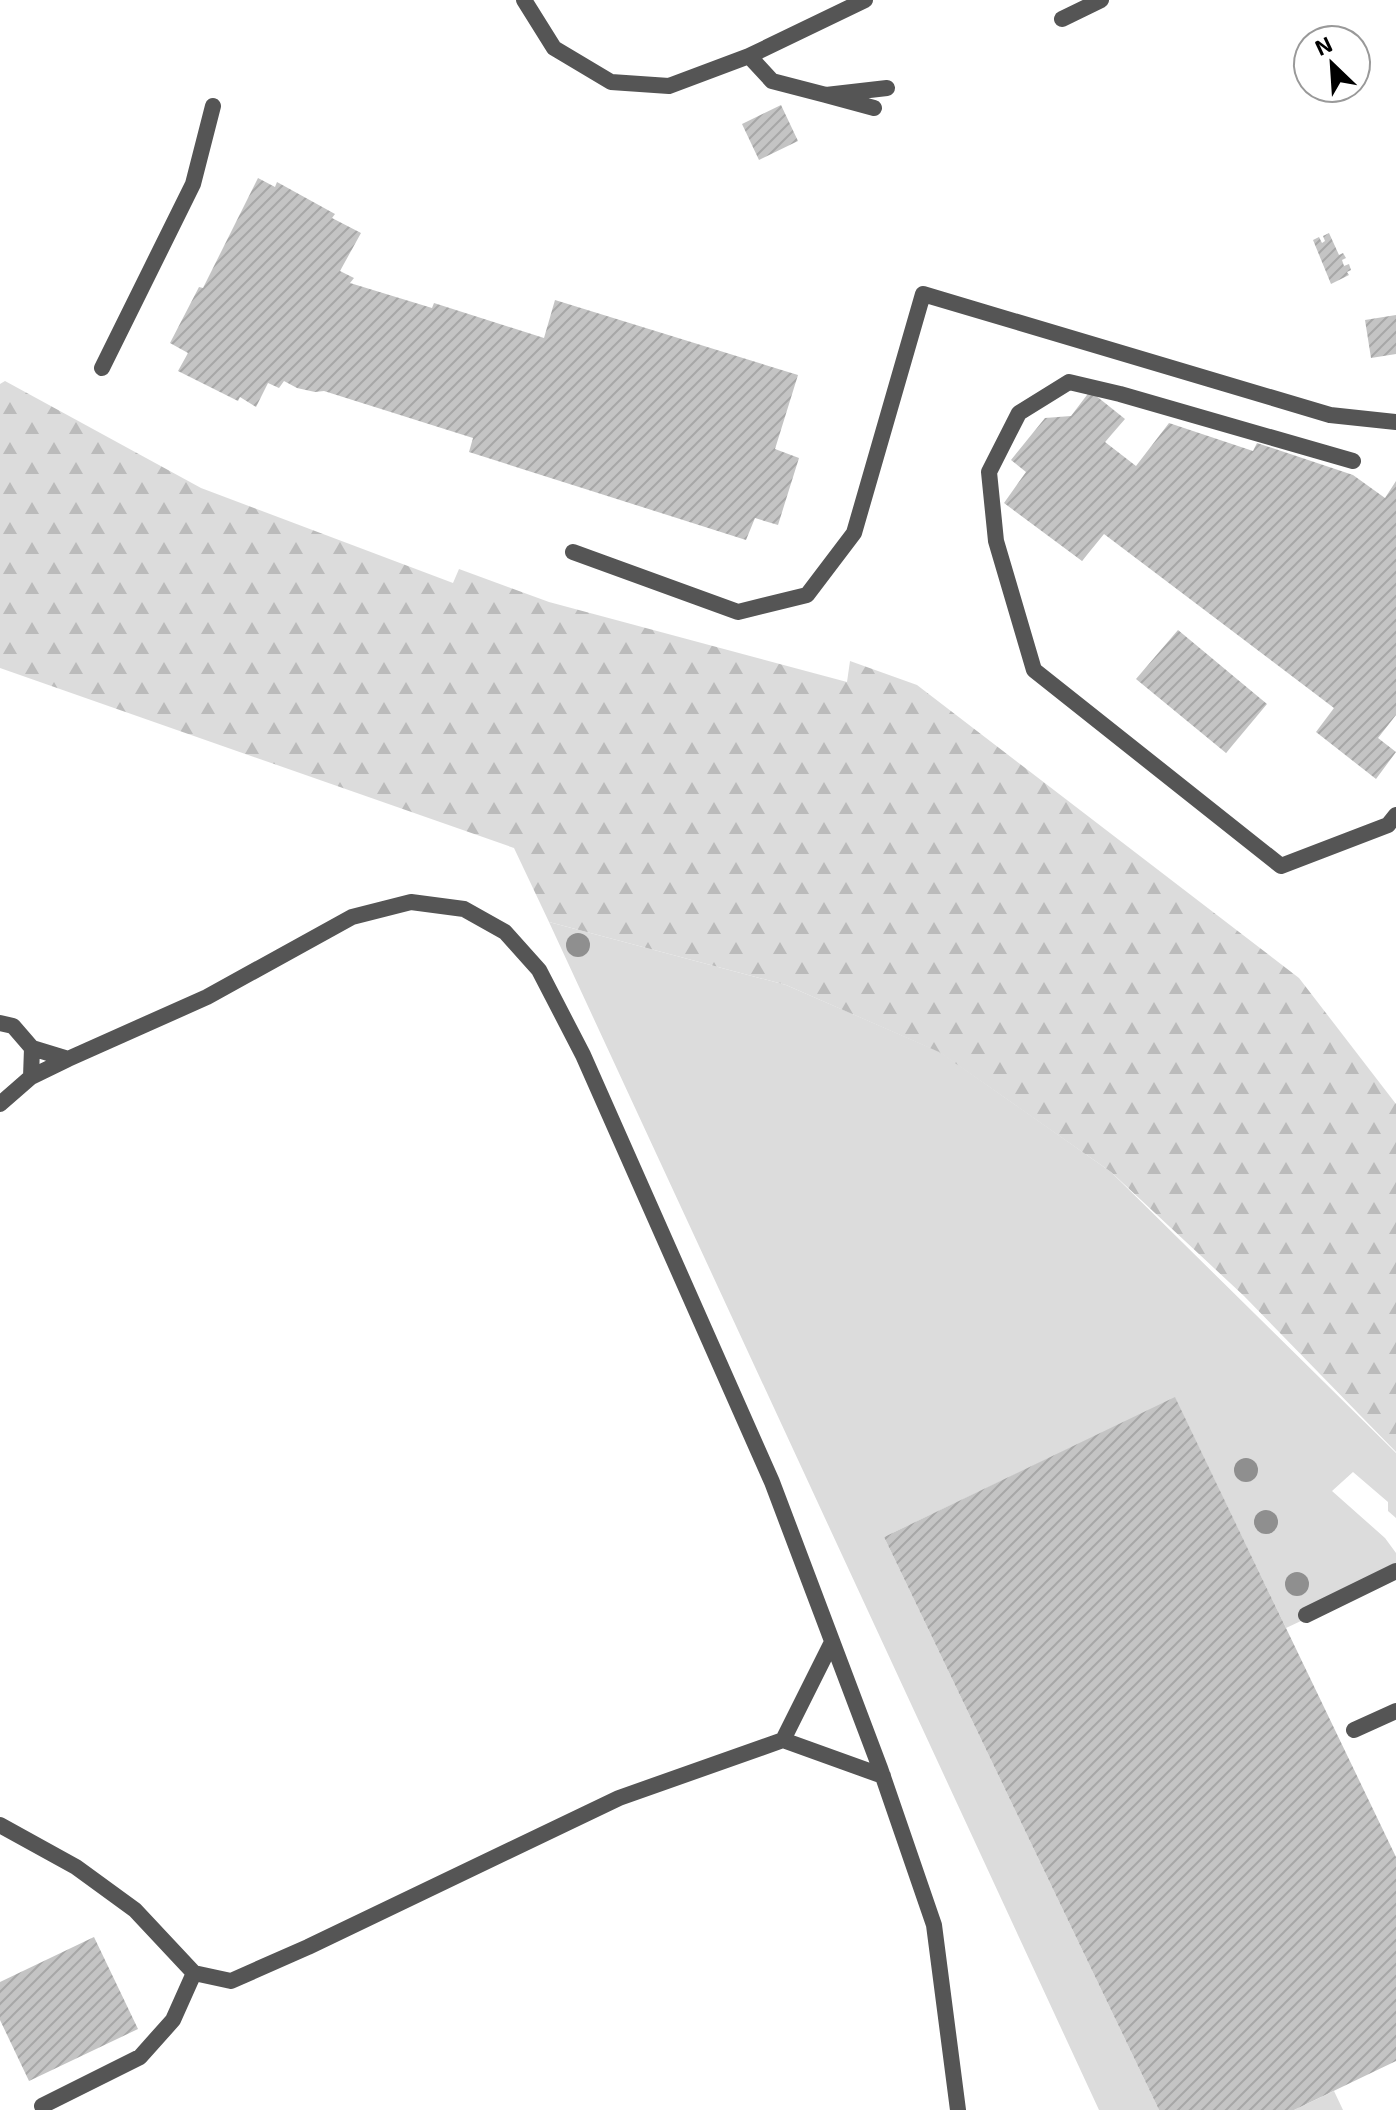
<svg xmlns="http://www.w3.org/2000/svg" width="1396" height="2110" font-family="'Exo 2',sans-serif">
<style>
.green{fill:#dcdcdc}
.forest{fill:url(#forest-firs)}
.building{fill:url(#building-hatch)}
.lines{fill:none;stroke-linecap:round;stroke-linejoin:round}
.service{stroke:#555;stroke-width:16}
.tree{fill:#8f8f8f}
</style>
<defs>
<pattern id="forest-firs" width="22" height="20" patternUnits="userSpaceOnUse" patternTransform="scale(2)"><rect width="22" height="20" fill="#dcdcdc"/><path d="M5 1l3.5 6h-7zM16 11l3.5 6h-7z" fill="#bbb"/></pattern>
<pattern id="building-hatch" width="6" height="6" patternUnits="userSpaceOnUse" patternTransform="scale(2)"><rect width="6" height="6" fill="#c4c4c4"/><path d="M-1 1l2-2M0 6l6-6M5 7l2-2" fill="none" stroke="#a7a7a7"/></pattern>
</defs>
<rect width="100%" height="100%" fill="#fff"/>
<path class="green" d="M549 922 786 985 940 1052 1111 1172 1396 1453V1518L1388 1511V1502L1353 1472 1332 1491 1385 1538 1396 1553V1566L1380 1584 1286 1628 1175 1398 884 1537 1159 2110H1099Z
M1334 2091 1343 2110H1294Z"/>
<path class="forest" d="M5 381 201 488 453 583 459 569 549 602 847 682 850 661 917 685 1299 978 1396 1104V1452L1244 1296 1111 1172 939 1052 786 985 549 922 514 848 0 668V384Z"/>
<path class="building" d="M781 105 798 141 759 160 742 124Z
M258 178 275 187 277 182 335 214 332 218 361 233 340 271 354 278 350 283 432 308 434 303 544 338 555 300 798 375 775 449 799 458 778 525 755 518 746 540 469 452 473 438 324 391 315 392 297 388 284 381 279 388 268 383 256 407 240 397 238 401 178 371 188 353 170 343 199 287 203 288Z
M1329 233 1339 255 1343 253 1346 258 1342 260 1344 266 1349 264 1351 270 1347 272 1349 275 1331 284 1313 240 1319 237 1322 243 1325 241 1323 236Z
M1396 315V354L1371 358 1365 320Z
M1090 391 1125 419 1105 442 1136 466 1169 423 1253 451 1257 443 1353 475 1385 498 1396 481V715L1378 738 1396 752 1376 779 1316 732 1334 708 1104 534 1082 561 1004 503 1026 472 1011 460 1045 418 1071 416Z
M1178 630 1267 704 1226 753 1136 679Z
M1175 1397 1396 1857V2061L1294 2110H1159L884 1537Z
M94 1937 138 2029 29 2081 0 2020V1982Z"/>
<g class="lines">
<path class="service" d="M524 0 554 48 611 82 669 86 749 56
M1062 19 1101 0
M826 95 772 81 749 56 865 0
M874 108 826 95 887 88
M102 368 193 184 213 106
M1353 461 1120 394 1069 382 1019 413 989 472 996 541 1034 670 1281 866 1388 825 1396 815
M573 552 738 612 807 595 854 533 923 294 1330 415 1396 422
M0 1023 13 1026 32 1048 31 1077 0 1104
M68 1059 207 997 352 917 411 902 464 909 505 932 539 970 583 1055 772 1482 880 1768 934 1925 958 2110
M31 1077 68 1059 32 1048
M1306 1615 1396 1571
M832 1642 783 1740 883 1776
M1354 1730 1396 1711
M0 1825 76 1867 135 1910 194 1973
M42 2106 140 2057 173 2020 194 1973 231 1981 308 1947 619 1798 783 1740"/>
</g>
<g class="tree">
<circle cx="578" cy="945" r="12"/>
<circle cx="1246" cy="1470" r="12"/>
<circle cx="1266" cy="1522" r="12"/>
<circle cx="1297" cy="1584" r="12"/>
</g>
<g transform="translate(1332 64) rotate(335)"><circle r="38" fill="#ffffff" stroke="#999999" stroke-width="2"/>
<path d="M0-6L14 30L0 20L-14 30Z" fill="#000000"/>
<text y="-12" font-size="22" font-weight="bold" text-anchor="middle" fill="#000000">N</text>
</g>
</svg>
